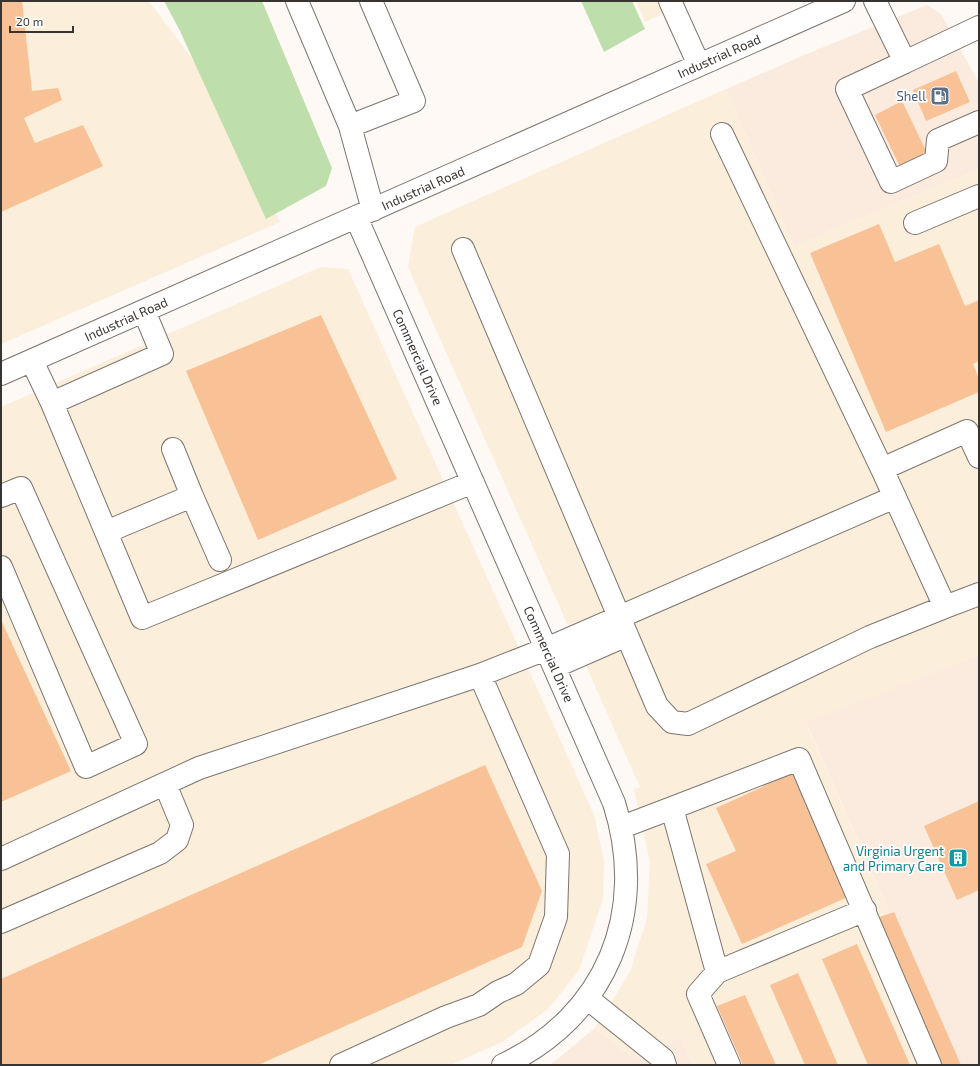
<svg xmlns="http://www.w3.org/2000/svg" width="980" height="1066" font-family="'Exo 2',sans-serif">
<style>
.built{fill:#fbebdf}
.industrial{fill:#fbeeda}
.green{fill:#bedfab}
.building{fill:#f9c196}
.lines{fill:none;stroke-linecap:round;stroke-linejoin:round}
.minor-casing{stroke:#7d756f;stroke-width:24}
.minor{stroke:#fff;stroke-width:22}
.labels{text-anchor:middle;stroke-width:3.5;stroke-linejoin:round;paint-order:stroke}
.street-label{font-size:13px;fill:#383431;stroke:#fff}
.service-label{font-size:13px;fill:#4e5e75;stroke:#fff;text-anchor:end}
.culture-label{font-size:13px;fill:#0d838f;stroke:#fff;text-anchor:end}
</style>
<rect width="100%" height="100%" fill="#fef9f5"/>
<path class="built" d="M927 5 941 14 979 83V169L794 246 726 89 809 53Z
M979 655V1065H956L806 722Z
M595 1028 633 1058 680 1038 693 1065H550Z"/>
<path class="industrial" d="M1 1H149L225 103 280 222 1 344Z
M636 1H691L645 22Z
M726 89 794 246 979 169V655L806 723 956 1065H693L680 1038 633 1058 595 1028 630 972 647 918 650 862 634 789 640 787 408 267 415 227Z
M321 267 348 269 594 815 604 861 603 899 579 970 549 1008 504 1041 450 1065H1V407Z"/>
<path class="green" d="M164 1H262L332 168 326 186 266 219 180 31Z
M581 1H632L645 29 604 52Z"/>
<path class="building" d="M1 1H22L32 91 58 88 62 100 24 118 35 143 83 125 103 166 1 212Z
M956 71 970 102 926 121 913 90Z
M902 101 929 157 902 171 875 115Z
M879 224 895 262 939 244 965 306 979 300V361L973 364 979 379V392L886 432 810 253Z
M321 315 397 479 258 540 186 371Z
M1 620 71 771 1 802Z
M485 765 542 891 522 947 258 1065H1V979Z
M795 772 850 896 742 944 706 864 736 851 716 808Z
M979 801V890L957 900 924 826Z
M894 912 961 1065H939L874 919Z
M857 944 910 1065H868L822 959Z
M798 973 838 1065H805L770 985Z
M745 995 776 1065H743L717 1006Z"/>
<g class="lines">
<defs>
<path id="minor" d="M297 1 350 126 373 210
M670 1 699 65
M875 1 905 62 979 27
M905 62 847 89 891 182 936 161 938 140 979 122
M350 126 414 101 371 1
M722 134 882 469
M356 217 614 803C649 912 607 1016 503 1065
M915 223 979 196
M463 249 657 706 672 722 688 724 870 637 945 607
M32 361 52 403 142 618 473 482
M1 374 844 1
M52 403 162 354 144 311
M173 449 192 496
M979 457 967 431 882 469 945 607 979 594
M1 496 21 488 136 744 86 767 1 567
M106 532 192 496 220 560
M554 667 627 635
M622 827 672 808
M1 859 199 768 480 675 546 649 895 497
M1 922 160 853 177 840 182 825 165 784
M717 972 672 808 799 759 930 1065
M587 998 663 1059 665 1065
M341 1065 446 1017 479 1005 498 992 516 984 539 965 556 917 558 854 480 675
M729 1065 698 994 717 972 865 910"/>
</defs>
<use href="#minor" class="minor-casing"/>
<use href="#minor" class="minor"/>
</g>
<defs>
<symbol id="fuel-square" viewBox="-11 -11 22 22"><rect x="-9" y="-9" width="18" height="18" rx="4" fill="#5c6f8a" stroke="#fff"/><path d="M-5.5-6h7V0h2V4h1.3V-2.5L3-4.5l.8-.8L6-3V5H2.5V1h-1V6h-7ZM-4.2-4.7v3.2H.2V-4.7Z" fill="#fff"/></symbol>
<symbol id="building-square" viewBox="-11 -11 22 22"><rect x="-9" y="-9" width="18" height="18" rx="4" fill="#0f9aa8" stroke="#fff"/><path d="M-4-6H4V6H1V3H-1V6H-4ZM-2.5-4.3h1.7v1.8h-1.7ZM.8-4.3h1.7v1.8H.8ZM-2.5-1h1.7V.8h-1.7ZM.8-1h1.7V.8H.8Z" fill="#fff"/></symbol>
</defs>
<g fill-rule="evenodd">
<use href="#fuel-square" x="929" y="85" width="22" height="22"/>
<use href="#building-square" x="947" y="847" width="22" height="22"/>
</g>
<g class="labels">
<g class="street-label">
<text transform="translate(719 56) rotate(-24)" y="5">Industrial Road</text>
<text transform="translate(423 188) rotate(-24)" y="5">Industrial Road</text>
<text transform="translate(126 319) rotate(-24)" y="5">Industrial Road</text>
<text transform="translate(418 357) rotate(66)" y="5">Commercial Drive</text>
<text transform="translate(549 654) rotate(66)" y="5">Commercial Drive</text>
</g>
<g class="service-label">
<text x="926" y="101">Shell</text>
</g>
<g class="culture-label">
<text x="944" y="856">Virginia Urgent<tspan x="944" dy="15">and Primary Care</tspan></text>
</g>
</g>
<rect width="980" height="1066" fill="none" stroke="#383431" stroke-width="4"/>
<path d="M10 26v6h63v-6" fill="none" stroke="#383431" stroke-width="2"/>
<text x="16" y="26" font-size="12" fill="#383431" stroke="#ffffff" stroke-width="3" paint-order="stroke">20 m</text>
</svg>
